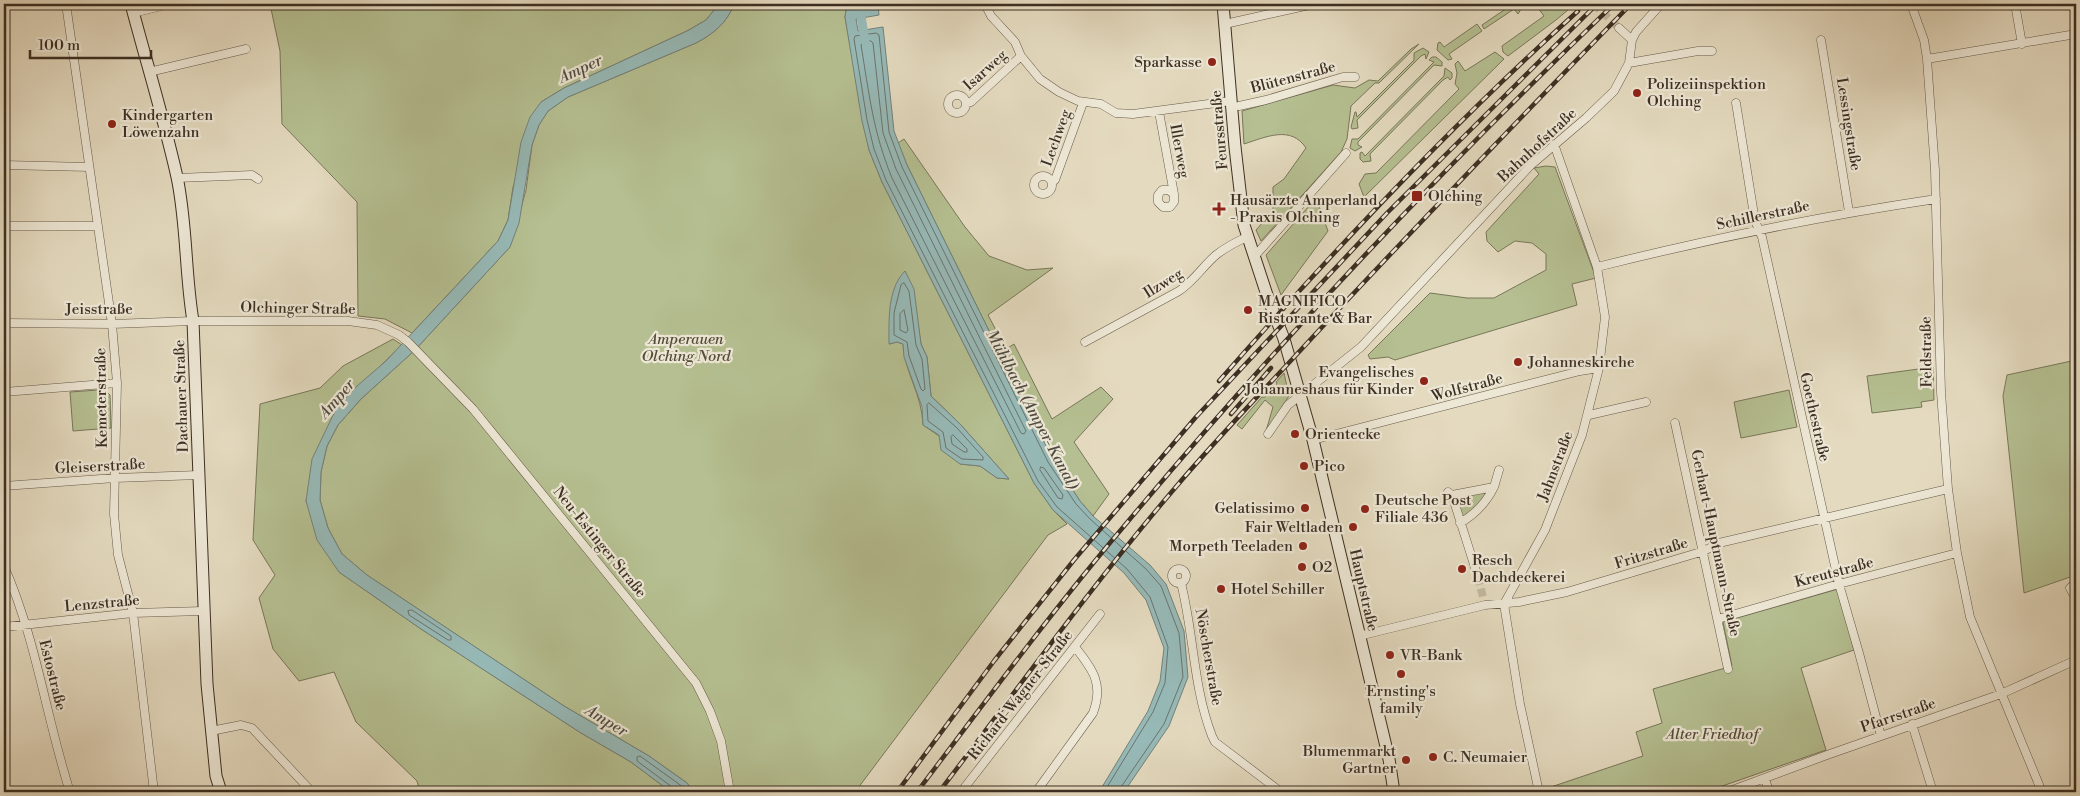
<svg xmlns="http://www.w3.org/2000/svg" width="2080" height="796" font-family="'Libre Bodoni',serif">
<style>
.green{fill:#b5bf91;stroke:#79775a;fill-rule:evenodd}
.water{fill:#97bab8;stroke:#73827c}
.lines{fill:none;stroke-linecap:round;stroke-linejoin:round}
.shore{stroke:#6a746e;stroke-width:1}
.canal{stroke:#97bab8;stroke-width:9}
.street-tunnel{stroke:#c3b8a0;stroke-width:8;stroke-dasharray:8 4;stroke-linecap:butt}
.street-casing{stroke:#675a4a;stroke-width:9}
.secondary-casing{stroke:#3d2f23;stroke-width:13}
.street{stroke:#ede7d5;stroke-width:8}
.secondary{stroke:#ede7d5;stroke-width:11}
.rail-casing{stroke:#3d2f23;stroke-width:4.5}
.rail{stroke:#ede7d5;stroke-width:2.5;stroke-dasharray:8;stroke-linecap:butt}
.poi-dot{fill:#8f2418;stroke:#ede7d5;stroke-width:2}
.labels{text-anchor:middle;stroke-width:4.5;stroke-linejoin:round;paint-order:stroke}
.poi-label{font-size:15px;fill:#3d2f23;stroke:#ede7d5;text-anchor:start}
.street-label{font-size:15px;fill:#3d2f23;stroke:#ede7d5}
.park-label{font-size:15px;font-style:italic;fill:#554c39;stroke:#ede7d5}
.water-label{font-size:16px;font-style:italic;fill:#4f4b41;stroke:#ede7d5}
</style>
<rect width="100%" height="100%" fill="#e4dabf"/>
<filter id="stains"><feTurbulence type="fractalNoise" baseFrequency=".004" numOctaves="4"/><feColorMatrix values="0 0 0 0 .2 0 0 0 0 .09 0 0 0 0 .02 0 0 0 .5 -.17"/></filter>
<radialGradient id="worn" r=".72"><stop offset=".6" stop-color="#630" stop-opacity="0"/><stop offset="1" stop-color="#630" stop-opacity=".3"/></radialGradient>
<path class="green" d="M270 4H719L706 20 689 30 564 88 541 102 513 187 508 220 498 241 412 333 385 319 358 316 357 202 282 124 280 51Z
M734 4H847L845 17 869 150 882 182 1034 483 1053 510 1067 524 1048 535 855 792H694L687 783 649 756 564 706 367 575 342 554 328 528 320 500 321 472 327 446 338 425 361 399 415 350 510 247 526 190 532 145 539 125 548 111 568 97 696 43C713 34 727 23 734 4ZM918 324 921 344 927 357 931 396 960 424 1009 479 997 478 980 466 960 464 939 436 923 425C922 394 905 374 903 344L897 342 889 344Z
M1510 4H1517L1521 9 1518 14 1514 9 1484 29 1482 25 1510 6Z
M1538 4H1575L1556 20 1508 56 1503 52 1502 46 1544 16 1538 8Z
M1477 24 1482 31 1449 54 1452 59 1448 60 1437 50 1438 43 1440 42 1444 47Z
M1419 44 1379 83H1375L1351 106 1347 139 1341 152 1261 241 1256 230 1273 211V187L1284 179 1306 148C1291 125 1266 137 1244 144L1242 111 1333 85 1355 88 1369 80 1378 81 1411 49Z
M1423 48 1429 52 1426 59 1425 54 1421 56 1357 120 1358 128 1352 129 1351 127 1355 112H1356L1357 117 1414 60V53Z
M1495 52 1504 59 1364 197 1359 184 1365 174 1376 173 1459 89 1455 84 1457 73 1455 64 1458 61 1465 71Z
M1432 57H1436L1442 62V66L1434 65 1358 142V145L1362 147 1355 151 1350 148 1352 139H1358L1434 62 1429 60Z
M1445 68 1452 73V78L1450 80 1448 77 1443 80 1370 154 1371 161 1363 162 1360 159V153L1362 152 1365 156 1444 76Z
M904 139 965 227 989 256 1027 270 1053 268 988 315 1006 349 1014 344 1052 419 1101 387 1113 399 1074 442 1109 494 1093 516 1080 501 1053 460 907 165 898 143Z
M1546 166 1555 167 1596 278 1572 284 1577 305 1395 360 1388 357 1370 359 1368 355 1430 293 1467 298H1494L1546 270V254L1532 243 1515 241 1498 252 1487 241 1486 232 1539 174 1534 168Z
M1316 198 1328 231 1281 295 1266 255Z
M393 339 402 345 336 409 306 501 339 572 421 629 581 733 631 762 671 792H420L417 781 356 722 334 672 299 681 273 649 259 598 275 575 253 540 260 404 320 388 343 366Z
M2076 360V575L2024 593 2003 396 2007 375Z
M1933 367 1934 400 1921 402 1922 407 1872 413 1867 376Z
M1284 373 1289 396 1266 431 1273 407 1265 400 1242 429 1237 425 1262 397H1265L1277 384 1276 382Z
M98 390 107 392 110 395 111 428 73 431 70 392Z
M1789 390 1797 427 1741 438 1734 402Z
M1485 492 1486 494 1474 510 1462 519 1456 497Z
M1838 589 1854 650 1801 668 1826 750 1705 792H1543L1542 790 1643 756 1636 732 1662 723 1653 689 1732 666 1723 622Z"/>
<path class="water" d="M719 4H734C727 23 713 34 696 43L568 97 548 111 539 125 532 145 519 223 510 247 415 350 361 399 338 425 327 446 321 472 320 500 328 528 342 554 367 575 564 706 649 756 687 783 694 792H671L631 762 581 733 421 629 339 572 317 540 306 501 312 459 336 409 357 386 386 361 498 241 508 220 521 142 530 117 541 102 564 88 689 30 706 20Z
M847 4H878L879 15 856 19 858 31 883 27 894 131 907 165 1053 460 1080 501 1093 516 1150 565 1166 584 1184 631 1188 677 1169 726 1124 792H1099L1148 711 1160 681 1164 648 1146 600 1124 573 1053 510 1034 483 882 182 869 150 862 121 845 17Z
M905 271 914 289 921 344 927 357 931 396 960 424 1009 479 997 478 980 466 960 464 941 450 939 435 923 425 922 407 904 357 903 344 897 342 889 344C889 321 887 289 905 271Z"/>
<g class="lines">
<path class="shore" d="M871 41 873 43 883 133 896 169 1026 431 1024 434 1021 433 892 178C873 132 869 93 861 45L863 42Z
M904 283 909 291 916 345 922 359 925 389 923 391 921 389 909 356 907 342 894 335V313L901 285Z
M904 310 908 330 906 333 900 330V314Z
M929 403 957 428 983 457V460L962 459 946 448 943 432 928 421 927 405Z
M953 435 967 449V452H964L952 444 951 437Z
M1041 467 1044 468 1063 495 1062 499 1058 498 1040 470Z
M412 610 451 636V640H448L409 615 408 611Z
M673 792 672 787 637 761V757L640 756 683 787 687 792
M1104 792 1153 712 1165 683 1168 647 1150 597 1127 569 1057 507 1038 481 886 180 874 149 867 120 854 39 855 36 876 33 879 35 889 132 902 167 1048 462 1076 504 1090 519 1146 569 1161 586 1179 633 1183 677 1164 724 1121 787 1120 792"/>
<path class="canal" d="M859 4 865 41"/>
<path class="street-tunnel" d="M1594 4 1619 28
M1478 577 1483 597"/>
<defs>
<path id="street" d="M66 4 112 324 117 383 114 514 118 555 133 613 154 792
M985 4 991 16 1015 42 1021 56 1040 79 1059 92 1078 101 1101 104 1116 113 1133 114 1231 101
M1911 4 1924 40 1927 59 1935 170 1941 392 1948 489 1957 553 1970 617 2042 792
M2015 4 2022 44
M133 13 170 4
M1225 24 1314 4
M1619 28 1632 40
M1821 40 1849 212
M1927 59 2076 34
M1629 63 1698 51H1712
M149 72 246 49
M948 104a9 9 0 1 1 18 0a9 9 0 1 1-18 0Z
M966 103 971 102 1021 56
M1736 103 1755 221 1762 237 1839 584 1859 653 1881 736
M1239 106 1266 100 1343 77H1355
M1159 112 1174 194V202L1170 207H1163L1158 202V195L1162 190H1168L1174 194
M4 165 89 167
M1034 185a9 9 0 1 1 18 0a9 9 0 1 1-18 0Z
M177 178 252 175 258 179
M1052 182 1055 180 1083 103
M4 226H98
M1254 257 1346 153
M1597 267C1709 239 1822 216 1936 199
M4 323 112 324 193 321H348L377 325 399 335 408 342 473 409 696 683 710 711 721 741 730 792
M1085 342 1179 291C1194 281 1203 266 1216 255 1226 247 1236 242 1247 237
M4 392 117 383
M1589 415 1646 402
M1675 423 1728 669
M1268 434 1288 405 1361 347 1531 165 1586 118 1614 91 1629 63 1632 40 1636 32 1661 4
M1313 440 1580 371 1599 368
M4 486 115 478 199 475
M1494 487 1499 470
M1448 492 1452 495 1478 577
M1452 495 1494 487C1486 503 1476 514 1460 523
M4 566C36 638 46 717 70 792
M1172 576a7 7 0 1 1 14 0a7 7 0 1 1-14 0Z
M2076 582 2070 588 2076 599
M1181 583C1194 634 1193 687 1212 736L1215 742 1281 792
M1718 619 1839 584 1957 553
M4 627 133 613 203 611
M1359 636 1485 605 1519 602 1567 592 1704 551 1719 543 1948 489
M1912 724 1933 792
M211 731 241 725 252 728 312 792
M1765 778 1769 792
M961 792 1100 614
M1036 792 1093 713C1104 684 1093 670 1075 647
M1539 792 1520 704 1504 604 1545 530 1582 435 1599 368 1605 317 1597 267 1554 144
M1727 792 1827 755 2001 694 2076 660"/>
<path id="secondary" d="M131 4C146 61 164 119 177 177 187 224 185 273 193 321L207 684 216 776 221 792
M1223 4 1235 147 1244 225 1268 298 1284 339 1313 440 1389 759 1394 792"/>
</defs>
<use href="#street" class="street-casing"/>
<use href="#secondary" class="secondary-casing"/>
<use href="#street" class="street"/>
<use href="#secondary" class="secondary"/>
<defs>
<path id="rail" d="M1219 381C1332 252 1450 126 1578 11
M1231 414 1271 368
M897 792 994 661 1074 560 1196 417 1387 213 1597 4
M917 792C985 702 1052 611 1125 525 1278 342 1442 169 1614 4
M939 792C1017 690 1092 585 1175 488 1218 437 1265 389 1310 340 1416 226 1523 115 1631 4"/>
</defs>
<use href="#rail" class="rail-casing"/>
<use href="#rail" class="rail"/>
</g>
<g class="poi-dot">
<circle cx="1212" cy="62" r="5"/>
<circle cx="1637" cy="93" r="5"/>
<circle cx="112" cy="124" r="5"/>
<rect x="1411" y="190" width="12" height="12" rx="2.5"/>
<path d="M1216.5 201.5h5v5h5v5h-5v5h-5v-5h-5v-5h5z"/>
<circle cx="1248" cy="310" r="5"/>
<circle cx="1518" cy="362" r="5"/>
<circle cx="1424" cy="381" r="5"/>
<circle cx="1295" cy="434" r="5"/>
<circle cx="1304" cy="466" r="5"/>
<circle cx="1305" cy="508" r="5"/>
<circle cx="1365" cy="509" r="5"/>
<circle cx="1353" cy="527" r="5"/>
<circle cx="1303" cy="546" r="5"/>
<circle cx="1302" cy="567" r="5"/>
<circle cx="1462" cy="569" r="5"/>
<circle cx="1221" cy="589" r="5"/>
<circle cx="1390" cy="655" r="5"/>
<circle cx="1401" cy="674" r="5"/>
<circle cx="1433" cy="757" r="5"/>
<circle cx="1406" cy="760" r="5"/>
</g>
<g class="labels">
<g class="poi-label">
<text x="1202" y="67" text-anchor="end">Sparkasse</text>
<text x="1647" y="89">Polizeiinspektion<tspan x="1647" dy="17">Olching</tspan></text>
<text x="122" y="120">Kindergarten<tspan x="122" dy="17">Löwenzahn</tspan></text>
<text x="1428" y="201">Olching</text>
<text x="1230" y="205">Hausärzte Amperland<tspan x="1230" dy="17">- Praxis Olching</tspan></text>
<text x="1258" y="306">MAGNIFICO<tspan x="1258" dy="17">Ristorante &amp; Bar</tspan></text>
<text x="1528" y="367">Johanneskirche</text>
<text x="1414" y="377" text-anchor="end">Evangelisches<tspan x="1414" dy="17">Johanneshaus für Kinder</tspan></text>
<text x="1305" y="439">Orientecke</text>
<text x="1314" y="471">Pico</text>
<text x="1375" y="505">Deutsche Post<tspan x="1375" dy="17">Filiale 436</tspan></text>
<text x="1295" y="513" text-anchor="end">Gelatissimo</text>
<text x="1343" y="532" text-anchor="end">Fair Weltladen</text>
<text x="1293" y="551" text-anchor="end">Morpeth Teeladen</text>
<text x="1472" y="565">Resch<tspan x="1472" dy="17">Dachdeckerei</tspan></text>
<text x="1312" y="572">O2</text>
<text x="1231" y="594">Hotel Schiller</text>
<text x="1400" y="660">VR-Bank</text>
<text x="1401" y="696" text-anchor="middle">Ernsting's<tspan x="1401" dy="17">family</tspan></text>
<text x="1396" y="756" text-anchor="end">Blumenmarkt<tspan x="1396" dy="17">Gartner</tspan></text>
<text x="1443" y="762">C. Neumaier</text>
</g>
<g class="street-label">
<text transform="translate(985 70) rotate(-42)" y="5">Isarweg</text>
<text transform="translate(1293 77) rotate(-15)" y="5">Blütenstraße</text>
<text transform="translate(1849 124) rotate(81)" y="5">Lessingstraße</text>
<text transform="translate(1219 130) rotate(-95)" y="5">Feursstraße</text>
<text transform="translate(1056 138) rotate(-70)" y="5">Lechweg</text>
<text transform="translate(1537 145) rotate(-43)" y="5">Bahnhofstraße</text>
<text transform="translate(1180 151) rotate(80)" y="5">Illerweg</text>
<text transform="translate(1763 215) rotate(-12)" y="5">Schillerstraße</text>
<text transform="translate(1163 283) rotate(-32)" y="5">Ilzweg</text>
<text transform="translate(298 308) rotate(1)" y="5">Olchinger Straße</text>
<text x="99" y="314">Jeisstraße</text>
<text transform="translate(1926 352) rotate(-91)" y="5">Feldstraße</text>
<text transform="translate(1467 387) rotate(-15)" y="5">Wolfstraße</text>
<text transform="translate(181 396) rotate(-92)" y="5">Dachauer Straße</text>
<text transform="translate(101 398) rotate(-91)" y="5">Kemeterstraße</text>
<text transform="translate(1815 417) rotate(77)" y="5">Goethestraße</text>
<text transform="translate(100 466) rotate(-3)" y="5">Gleiserstraße</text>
<text transform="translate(1555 466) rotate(-69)" y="5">Jahnstraße</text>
<text transform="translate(600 542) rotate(51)" y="5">Neu-Estinger Straße</text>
<text transform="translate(1716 543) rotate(78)" y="5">Gerhart-Hauptmann-Straße</text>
<text transform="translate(1651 553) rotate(-17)" y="5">Fritzstraße</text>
<text transform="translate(1834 572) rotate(-15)" y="5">Kreutstraße</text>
<text transform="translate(1364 590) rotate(77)" y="5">Hauptstraße</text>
<text transform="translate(102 603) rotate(-5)" y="5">Lenzstraße</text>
<text transform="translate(1209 657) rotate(80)" y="5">Nöscherstraße</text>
<text transform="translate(53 675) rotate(76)" y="5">Estostraße</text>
<text transform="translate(1020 695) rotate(-52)" y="5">Richard-Wagner-Straße</text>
<text transform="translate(1898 715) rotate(-19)" y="5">Pfarrstraße</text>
</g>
<g class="park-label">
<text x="686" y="344">Amperauen<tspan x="686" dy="17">Olching Nord</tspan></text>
<text x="1712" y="739">Alter Friedhof</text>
</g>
<g class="water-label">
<text transform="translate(580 68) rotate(-25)" y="6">Amper</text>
<text transform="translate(336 398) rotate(-49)" y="6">Amper</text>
<text transform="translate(1033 409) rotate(62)" y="6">Mühlbach (Amper-Kanal)</text>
<text transform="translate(607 720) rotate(31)" y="6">Amper</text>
</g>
</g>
<rect width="2080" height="796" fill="none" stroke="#e4dabf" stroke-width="20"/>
<rect x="5" y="5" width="2070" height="786" fill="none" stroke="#3d2f23" stroke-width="2.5"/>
<rect x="10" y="10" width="2060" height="776" fill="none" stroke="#3d2f23"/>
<path d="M30 50v8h121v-8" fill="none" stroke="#3d2f23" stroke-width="2.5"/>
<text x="38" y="50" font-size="15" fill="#3d2f23" stroke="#ede7d5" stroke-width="4" paint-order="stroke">100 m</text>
<rect width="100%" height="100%" filter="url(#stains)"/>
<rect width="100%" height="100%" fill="url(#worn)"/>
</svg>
